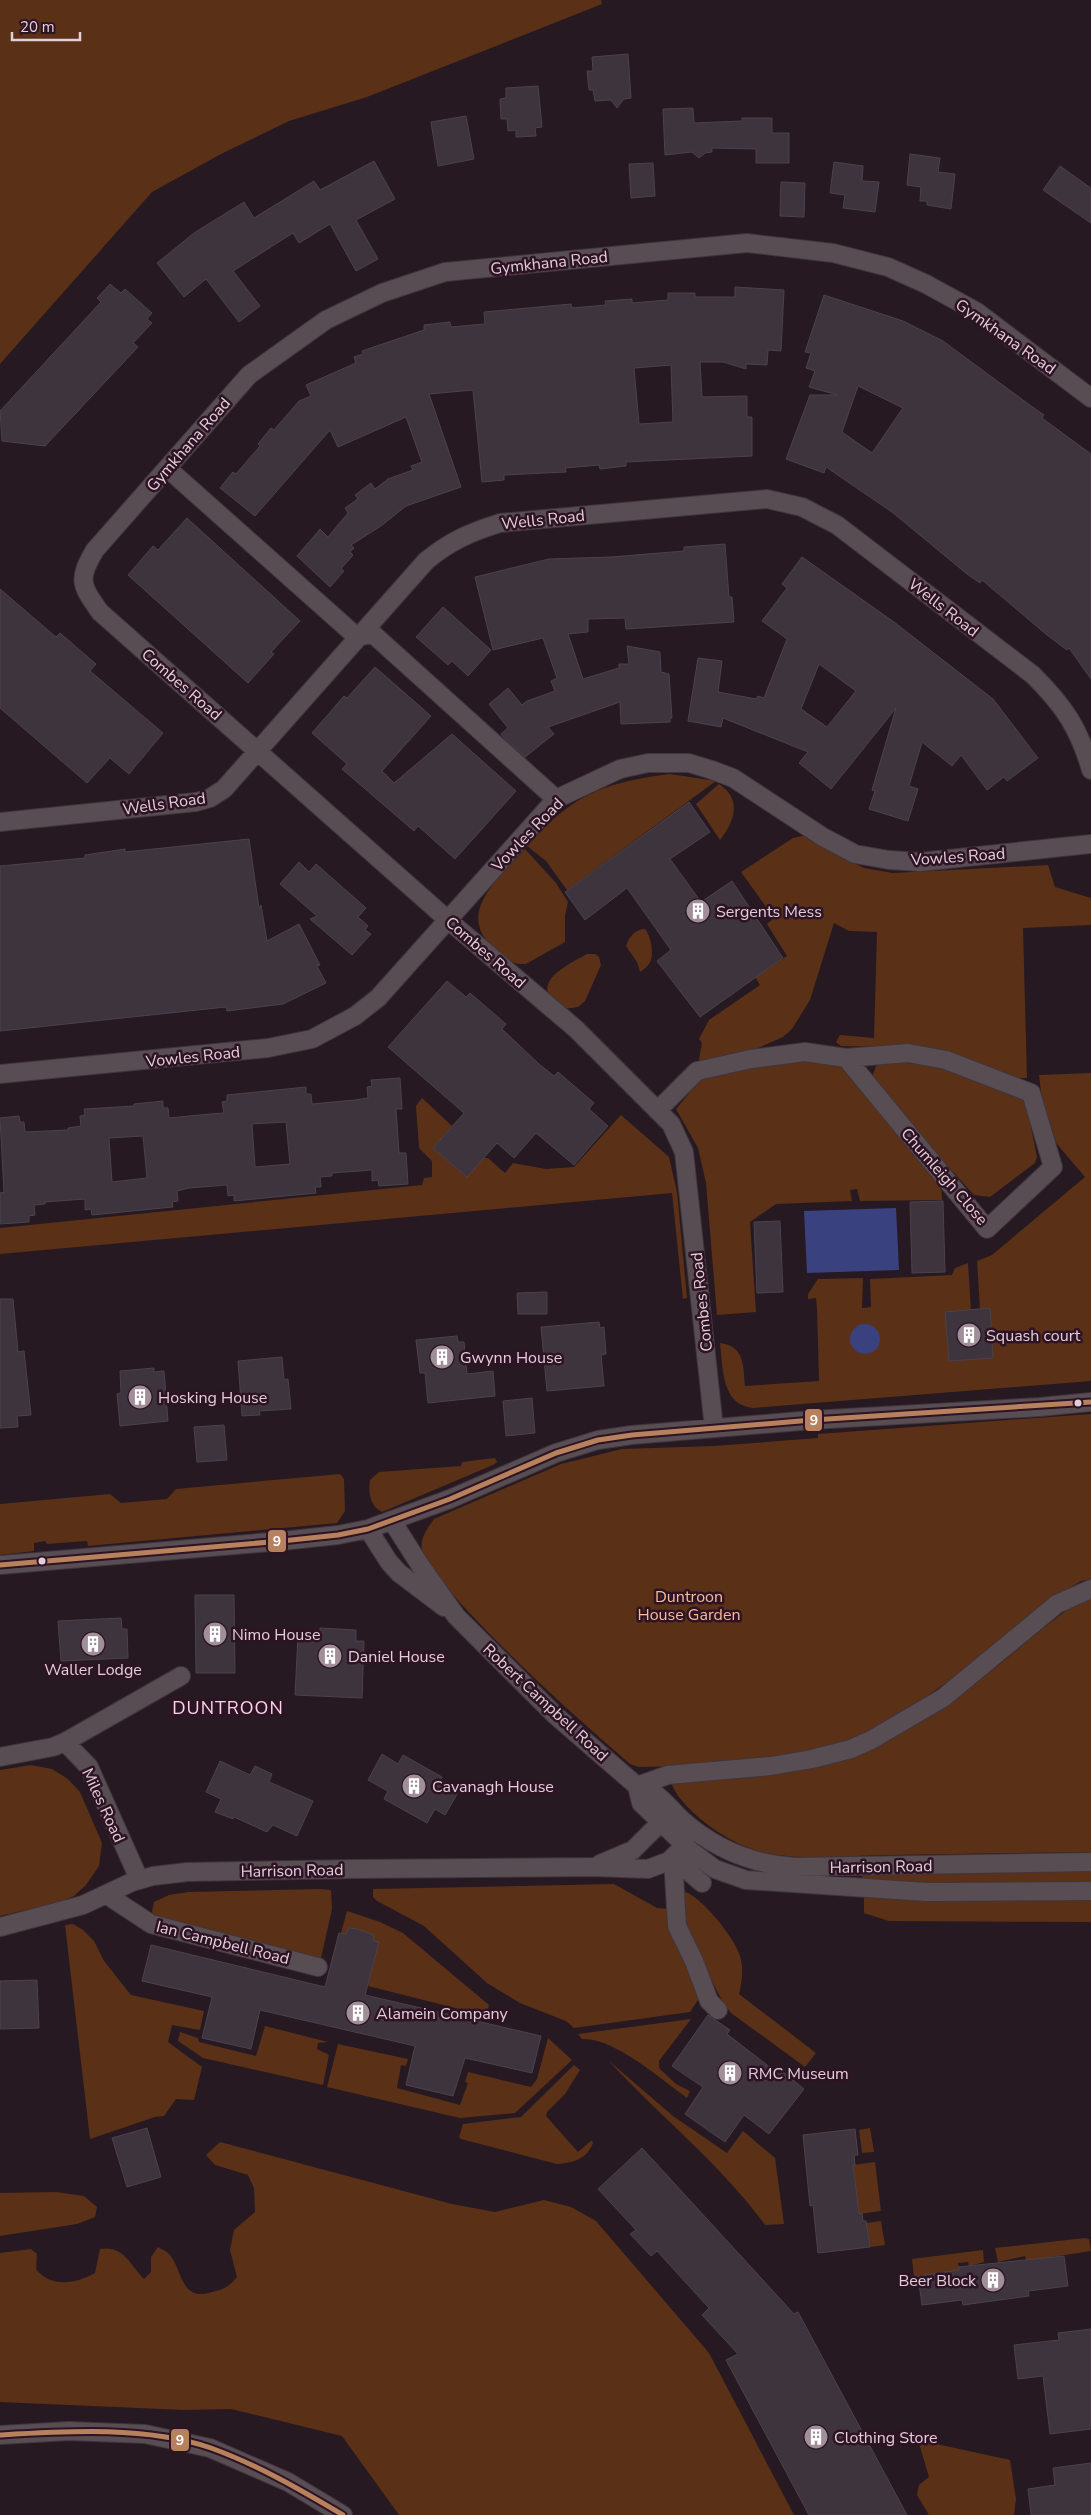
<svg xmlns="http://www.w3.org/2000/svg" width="1091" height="2515" font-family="'Nunito Sans',sans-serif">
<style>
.green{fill:#5a3017}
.water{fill:#3a417f}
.building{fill:#3e343d;stroke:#4b424c;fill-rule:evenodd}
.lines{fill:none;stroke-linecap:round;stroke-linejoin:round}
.street-casing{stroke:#41353c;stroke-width:20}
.street{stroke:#574d53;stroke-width:18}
.bus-1-casing{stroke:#2d1323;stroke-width:9}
.bus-1{stroke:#b6815c;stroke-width:5}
.bus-dot{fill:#e1cfd9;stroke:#2d1323;stroke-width:2}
.labels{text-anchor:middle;stroke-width:5;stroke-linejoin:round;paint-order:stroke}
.street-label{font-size:16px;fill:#e1cfd9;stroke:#2d1323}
.poi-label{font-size:16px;fill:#e1cfd9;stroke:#2d1323;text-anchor:start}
.park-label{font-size:16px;fill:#f7bb97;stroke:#2d1323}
.neighbourhood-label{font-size:18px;letter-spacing:1px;fill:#f9d5e9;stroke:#2d1323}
.line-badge{stroke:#2d1323;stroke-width:2}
.badge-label{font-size:14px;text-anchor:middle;font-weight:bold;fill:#fff}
</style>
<rect width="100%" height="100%" fill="#271922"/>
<path class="green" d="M0 0H601L602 4 367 97 289 121 221 154 152 192 0 364Z
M670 774 716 781 567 890 546 861 527 846C574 794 602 783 670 774Z
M719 784C742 799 735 821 720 840L696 804Z
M803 836 864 868 893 873 1048 865 1055 887 1091 898V925L1023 928 1027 1078H1017L888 1047 841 1046 836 1042 840 1035 874 1038 877 932 849 931 834 923 810 1000 792 1029 783 1037 756 1049 702 1063 699 1059 702 1043 699 1039 709 1020 760 985 755 977 787 956 767 924 774 918 741 872 793 838Z
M525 849 556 883 568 902 565 916V942L526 964C511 965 504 957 493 947 454 912 502 876 525 849Z
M645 929C651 936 655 956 649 964 647 967 643 970 640 972L637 962 626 946C629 937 635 929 645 929Z
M587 954H595L599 957 601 965 585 1001 578 1007 564 1009C559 1005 552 1000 549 995 539 977 575 961 587 954Z
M827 1060 837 1063 941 1181 942 1200 860 1201 857 1189 850 1190 852 1201 776 1204 750 1222 756 1312 717 1315 706 1183 698 1148 676 1109C684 1100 692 1088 702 1080 723 1065 799 1063 827 1060Z
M890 1061 950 1068 1025 1097 1037 1157 1035 1163 990 1197 974 1195 875 1085 872 1077 876 1066Z
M1091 1073V1381L753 1408C721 1405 723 1367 720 1343 745 1346 743 1366 745 1386L819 1381 817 1309 816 1298 808 1299V1294L818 1279 863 1278 862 1308 871 1307 870 1279 952 1275 955 1268 968 1263 971 1310 945 1313 949 1361 992 1357 980 1309 977 1261 992 1255 1085 1177 1051 1137 1044 1119 1039 1075Z
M422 1098 452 1126 433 1148 467 1177 484 1158H488L505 1173 513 1163 546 1169 574 1167 621 1115 669 1157 677 1192 687 1298 683 1299 672 1193 0 1254V1228L422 1185 424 1178 432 1177V1161L419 1148 416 1106Z
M1091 1414V1579L1081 1581 1051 1599 980 1659 881 1728 841 1744 779 1756 694 1766 639 1767 630 1764C572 1714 516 1663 464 1607 453 1595 428 1568 423 1553 418 1540 427 1529 434 1519L561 1464 622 1449 714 1446 818 1438V1434Z
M495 1458 497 1462 493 1465 382 1512C370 1506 368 1492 370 1480L379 1472 461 1466 462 1462Z
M340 1474 344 1479 345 1511 337 1523 88 1546 87 1541 47 1544 45 1541 34 1543V1551L0 1555V1504L110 1494 121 1503 167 1499 176 1489Z
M1091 1597V1852C1023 1853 954 1854 886 1855 846 1856 800 1861 761 1852 732 1845 684 1813 672 1785L674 1782C702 1777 731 1780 759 1775 800 1767 841 1752 882 1741 956 1710 1011 1650 1075 1604Z
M31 1765 52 1769 68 1779 80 1792 102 1843 99 1866 86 1885 74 1896 61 1902 0 1916V1770Z
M1091 1869V1886L862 1882V1874Z
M614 1884 657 1908 670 1909 700 1997 690 2012 574 2028 566 2021 520 2003 487 1983 424 1926 377 1901 373 1897V1889Z
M320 1889 331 1890 332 1909 321 1958 156 1918 152 1912 154 1902 169 1895 188 1892Z
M679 1890C698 1891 735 1938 740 1956 744 1969 742 1981 739 1994L816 2053 805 2067 731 2013 724 2004 688 1937Z
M864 1897 1091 1899V1922L889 1921 864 1913Z
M347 1911 380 1922 403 1933 489 2005 487 2016 368 1986 378 1942 373 1941 374 1935 358 1929 348 1928 346 1934 341 1933Z
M73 1924 83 1930 94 1941 104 1961 131 1995 204 2011 200 2030 172 2025 168 2042 202 2067 194 2100 176 2099 164 2116 155 2117 90 2139 65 1925Z
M691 2019 659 2061V2068L676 2084 690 2091 687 2098C661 2079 613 2037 582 2039L578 2034Z
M265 2026 328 2042 318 2043 317 2049 329 2055 323 2085 203 2058 178 2041 180 2032 198 2038 199 2042 256 2056Z
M548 2038 572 2060 515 2113 460 2118 327 2087 338 2044 408 2059 406 2066 401 2065 397 2088 460 2105 468 2083 465 2082 468 2072 531 2087 537 2079Z
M609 2061 673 2116 727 2153 743 2131 775 2158 784 2224 765 2225C721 2164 659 2116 609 2061Z
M574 2065 580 2070 565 2094 547 2112 546 2116 578 2152 592 2140 593 2143C587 2159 573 2163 557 2164L461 2139 459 2137 463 2124 521 2117Z
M870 2128 874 2152 862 2153 859 2130Z
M220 2142 452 2204 495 2212 544 2200 571 2207 596 2221 709 2353 794 2515H399L342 2436 231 2409 184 2410 0 2402V2253L31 2249 37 2254 36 2269C50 2288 76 2284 95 2273L100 2249C123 2245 130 2264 144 2279L151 2272V2257L158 2247C161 2249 166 2251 168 2253 183 2267 179 2303 212 2292 224 2289 229 2287 237 2277L230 2250 234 2230 255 2212 254 2188 248 2175 215 2165 206 2155Z
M875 2162 881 2211 859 2214 853 2165Z
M56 2192 84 2196 97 2207 95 2217 77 2224 0 2236V2193Z
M881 2221 885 2245 870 2247 866 2223Z
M1085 2238 1089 2239 1091 2251 1026 2261 1025 2256 998 2262 995 2248Z
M983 2250 984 2262 969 2266 968 2262 958 2263 959 2270 919 2276 920 2284 915 2286 912 2259Z
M918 2440 1010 2460 1016 2499 1014 2515H929L917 2495 919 2485 929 2477Z"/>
<path class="water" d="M896 1208 899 1270 807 1273 804 1211Z
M850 1339a15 15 0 1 1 30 0a15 15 0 1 1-30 0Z"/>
<path class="building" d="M628 54 631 98 624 99 617 108 611 100 595 101 593 90H589L587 71H593L592 57Z
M538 86 542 127 535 128 536 136 516 137V130L508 131 507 119H501L500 99 506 98V88Z
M693 108 694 123 742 121V118H772V133H789V163H756V149L712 148V152L705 153 699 158 692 152 665 155 663 109Z
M466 116 474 159 438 166 431 122Z
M910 154 940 158 938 172 955 174 951 209 927 205V201H920L921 187 907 185Z
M374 161 395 199 356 220 378 259 356 271 330 224 299 243 293 233 233 271 260 306 239 322 206 279 184 297 157 263 194 233 244 202 254 218 314 181 320 190Z
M834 162 863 166 862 181 879 182 875 212 843 208 845 195 830 193Z
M653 163 655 196 631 198 629 164Z
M1060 166 1091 188V223L1043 190Z
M781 182 805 183 804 217 780 216Z
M110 284 121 293 125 289 152 313 147 319 152 323 133 343 138 347 45 446 2 441 0 411 101 302 97 298Z
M735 287 784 290 781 351 768 350 767 365 746 364V369L723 362H700L702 397 747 396V417H752V456L626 462V466L600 469 599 465 565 468 566 472 504 475V480L482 482 473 390 429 394 461 487 406 506 381 526 351 545 354 548 350 552 353 555 341 569 344 571 330 587 297 556 320 529 328 537 348 513 345 508 358 499 355 495 371 483 375 489 388 479 413 470 411 466 422 462 406 417 338 447 330 430 255 516 220 488 233 472 236 474 260 446 258 444 271 428 274 430 299 401 311 396 306 385 356 363 354 357 363 354 362 351 424 330V325L450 322 451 327 485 324 484 312 571 304 572 308 606 305 605 301 632 299V303L668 300V293H695V297H735ZM671 365 673 422 639 424 634 368Z
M824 295 903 321 943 341 1027 403 1044 415 1042 418 1091 454V679L1069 648 1067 650 1047 635 982 580 980 583 967 574 892 512 826 467 824 473 786 459 810 395H838L809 387 815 371 806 368 811 353 805 352ZM858 386 903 408 872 453 842 432Z
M187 518 300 621 271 652 274 654 248 683 128 575 153 546 158 550Z
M725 544 729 597H732L734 622 626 629 625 618 588 619V632L568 634 583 679 619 668V664H629L627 646 660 652 661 672 669 674 672 718H670V722L621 724 620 702 548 727 554 734 525 757 506 740 501 734 508 728 489 704 508 688 522 705 527 701 555 691 551 681 557 678 543 638 493 650 475 577 549 559 611 557 684 551V547Z
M802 557 894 622 993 699 1038 758 1007 781 1004 777 987 790 961 755 952 766 922 742 909 786 918 789 908 821 869 809 875 791 872 790 896 708 831 789 799 763 808 752 723 718 721 727 688 721 698 658 722 661 718 692 756 699 758 696 764 698 787 639 762 621 787 588 782 584ZM819 664 856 691 827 727 801 709Z
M0 589 56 637 60 633 96 664 90 671 163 733 129 774 110 758 87 783 0 708Z
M443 607 491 650 468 676 452 661 448 665 416 637Z
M375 667 431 716 382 771 394 783 452 734 516 791 455 859 418 826 414 831 342 769 347 764 312 733 344 696 347 698Z
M689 802 710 832 670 859 701 902 732 881 783 958 700 1017 657 961 671 950 627 888 585 920 565 892Z
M249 839 259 908 261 905 267 941 299 924 320 965 317 966 326 983 283 1004 227 1011 226 1007 0 1031V866L85 858V855L125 849V852Z
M299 862 309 872 316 864 366 908 358 917 368 926 365 930 371 934 352 955 310 919 317 916 280 884Z
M447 981 466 997 470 993 506 1024 502 1029 539 1064 554 1076 558 1072 594 1103 589 1109 608 1126 574 1165 536 1133 514 1158 497 1143 467 1177 433 1148 464 1113 388 1047Z
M400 1078 402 1109H396L399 1153H406L408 1184 379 1186 378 1180 372 1181V1170L332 1173V1176L320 1177 321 1187H315L316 1193 234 1201V1195L228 1196 227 1185 189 1188 177 1191 178 1201 172 1202 173 1207 92 1215 91 1209 85 1210V1199L45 1202V1204L34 1205 35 1215 29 1216V1222L0 1224V1193L4 1192 0 1118 19 1116 20 1122H24L25 1132 68 1130V1128L81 1126 80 1116 85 1115 84 1109 134 1106V1104L163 1101V1108H168L169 1118 210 1114 224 1113 222 1102 227 1101V1095L306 1087V1094H311L312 1104 355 1100 368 1098 367 1087 372 1086 371 1080ZM286 1122 290 1164 255 1167 252 1124ZM143 1136 147 1178 112 1182 109 1138Z
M943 1201 945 1272 912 1273 910 1202Z
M780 1221 783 1292 757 1293 754 1222Z
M547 1292V1314H518L517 1293Z
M0 1299H13L18 1352 24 1351 31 1415 17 1416 18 1427 0 1428Z
M990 1308 993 1358 949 1361 945 1312Z
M599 1322 600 1328 604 1327 606 1354 601 1355 604 1386 547 1391 541 1327Z
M457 1336 458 1342H464L467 1374 493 1371 495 1396 428 1403 425 1373H420L416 1340Z
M282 1357 284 1380 288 1379 291 1409 259 1411 260 1415 242 1416 238 1361Z
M154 1368V1372L164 1371 168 1421 120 1426 117 1394 121 1393 120 1371Z
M532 1398 535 1433 506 1436 503 1401Z
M224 1425 227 1460 197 1462 194 1427Z
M195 1595H234L235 1673H196Z
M121 1618 122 1629H127L128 1658 61 1661 58 1621Z
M320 1628 356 1630V1641H364L362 1698 295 1695 298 1637 320 1638Z
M382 1754 398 1764 403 1755 442 1777 441 1780 459 1791 445 1815 435 1809 427 1823 384 1799 388 1791 368 1780Z
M220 1761 250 1775 255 1766 272 1774 269 1782 313 1801 297 1836 273 1825 267 1832 234 1817 233 1819 215 1812 221 1799 206 1792Z
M348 1928 358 1929 374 1935 373 1941 379 1942 365 1995 541 2036 532 2073 465 2058 453 2096 406 2085 415 2046 260 2010 251 2049 202 2038 212 1997 142 1981 151 1945 325 1987 339 1933 346 1934Z
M37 1980 39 2028 0 2029V1981Z
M708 2015 730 2030 727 2034 780 2075 782 2071 804 2089 769 2134 744 2115 725 2142 685 2114 703 2087 672 2066Z
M147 2128 161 2177 127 2187 112 2138Z
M855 2129 858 2155H854L855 2165H853L859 2214 862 2213 863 2221H866L870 2247 818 2253 813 2205 810 2206 803 2135Z
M642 2148 794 2314 798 2312 907 2515H809L726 2360 738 2354 702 2315 709 2308 657 2251 651 2256 630 2234 636 2230 598 2189Z
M1064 2256 1068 2286 1028 2291 1029 2296 963 2305 962 2300 922 2305 918 2276 959 2270 958 2267Z
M1091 2329V2429L1050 2434 1043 2376 1018 2379 1014 2345 1059 2340 1058 2333Z
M1091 2463V2515H1031L1028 2489 1055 2485 1053 2468Z"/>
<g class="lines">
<defs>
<path id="street" d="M167 468 357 637 373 634 556 799
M0 822 196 802 210 798 224 789 426 561C450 541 471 532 500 523L767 499 802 507 837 525 1033 675C1064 706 1079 728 1091 770
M0 1074 268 1048 312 1039 355 1016 378 998 556 799 620 769 648 763H689L712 770 733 778 823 837 855 854 889 860 920 862 1091 844
M658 1110 697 1071 751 1059 805 1052 846 1058 908 1053 946 1060 1031 1093 1053 1167 987 1229 846 1058
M714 1428 684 1152 671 1124 576 1029 448 920 100 612C81 585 77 580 95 550L249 375 326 320 382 293 445 272 747 243 833 253 888 267 926 284 977 312 1091 398
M392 1521 420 1565 456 1616 555 1715 637 1786C658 1790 668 1807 682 1820 715 1849 754 1865 797 1867L1091 1862
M368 1529 389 1562 399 1573 444 1607
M0 1565 282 1541 338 1535 368 1529 450 1499 556 1453 598 1440 632 1435 812 1420 1040 1407 1091 1402
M65 1742 181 1676
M0 1757 53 1747 65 1742 89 1767 139 1879
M637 1786 668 1775 771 1766 812 1759 851 1749 871 1740 943 1698 1057 1604 1091 1589
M637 1786 641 1803 692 1852 715 1869 746 1880 927 1892 1091 1891
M673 1858 677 1926 694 1961 709 2001 718 2010
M673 1858 702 1883
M600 1864 633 1850 660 1823
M107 1895 151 1924 318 1967
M0 1927 83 1905 132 1882 153 1876 187 1872 354 1869 593 1867 648 1869 669 1861 685 1845 683 1821
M0 2435 69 2431 145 2434 210 2448 288 2482 343 2515"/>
</defs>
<use href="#street" class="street-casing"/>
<use href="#street" class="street"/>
<defs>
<path id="bus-1" d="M0 1565 282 1541 338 1535 368 1529 450 1499 556 1453 598 1440 632 1435 812 1420 1091 1402
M0 2435C67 2431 147 2426 211 2448 258 2465 301 2490 343 2515"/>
</defs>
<use href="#bus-1" class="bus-1-casing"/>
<use href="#bus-1" class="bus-1"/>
</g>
<defs>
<symbol id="building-disc" viewBox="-11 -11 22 22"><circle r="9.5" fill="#a08f99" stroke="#2d1323"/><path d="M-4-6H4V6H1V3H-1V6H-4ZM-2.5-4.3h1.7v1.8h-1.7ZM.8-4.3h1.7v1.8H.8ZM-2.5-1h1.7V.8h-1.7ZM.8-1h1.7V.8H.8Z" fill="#fff"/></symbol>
</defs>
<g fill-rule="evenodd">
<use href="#building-disc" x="684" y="897" width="28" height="28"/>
<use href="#building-disc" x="955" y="1321" width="28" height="28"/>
<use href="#building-disc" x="428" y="1343" width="28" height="28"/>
<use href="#building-disc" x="126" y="1383" width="28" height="28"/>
<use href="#building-disc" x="201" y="1620" width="28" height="28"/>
<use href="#building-disc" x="79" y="1630" width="28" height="28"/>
<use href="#building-disc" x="316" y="1642" width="28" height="28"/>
<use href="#building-disc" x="400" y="1772" width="28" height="28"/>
<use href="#building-disc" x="344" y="1999" width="28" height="28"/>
<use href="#building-disc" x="716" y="2059" width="28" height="28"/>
<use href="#building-disc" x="979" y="2266" width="28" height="28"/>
<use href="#building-disc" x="802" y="2423" width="28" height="28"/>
</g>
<g class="bus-dot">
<circle cx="1078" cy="1403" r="4.5"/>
<circle cx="42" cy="1561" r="4.5"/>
</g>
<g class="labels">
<g class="street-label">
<text transform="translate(549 262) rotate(-6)" y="6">Gymkhana Road</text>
<text transform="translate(1006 336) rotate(35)" y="6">Gymkhana Road</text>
<text transform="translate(188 444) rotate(-49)" y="6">Gymkhana Road</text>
<text transform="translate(543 519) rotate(-6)" y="6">Wells Road</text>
<text transform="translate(944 607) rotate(38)" y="6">Wells Road</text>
<text transform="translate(182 684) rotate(41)" y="6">Combes Road</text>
<text transform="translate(164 803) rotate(-8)" y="6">Wells Road</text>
<text transform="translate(527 834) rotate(-46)" y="6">Vowles Road</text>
<text transform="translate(958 856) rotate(-4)" y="6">Vowles Road</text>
<text transform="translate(486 952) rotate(41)" y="6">Combes Road</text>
<text transform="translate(193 1056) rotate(-6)" y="6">Vowles Road</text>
<text transform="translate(945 1176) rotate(49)" y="6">Chumleigh Close</text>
<text transform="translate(701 1302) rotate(-96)" y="6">Combes Road</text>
<text transform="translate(546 1702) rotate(43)" y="6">Robert Campbell Road</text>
<text transform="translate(104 1805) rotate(65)" y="6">Miles Road</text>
<text transform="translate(881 1866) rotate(-1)" y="6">Harrison Road</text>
<text transform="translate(292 1870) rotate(-1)" y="6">Harrison Road</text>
<text transform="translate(223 1942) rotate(14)" y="6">Ian Campbell Road</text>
</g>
<g class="poi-label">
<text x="716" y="917">Sergents Mess</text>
<text x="986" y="1341">Squash court</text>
<text x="460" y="1363">Gwynn House</text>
<text x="158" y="1403">Hosking House</text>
<text x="232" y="1640">Nimo House</text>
<text x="348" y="1662">Daniel House</text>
<text x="93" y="1675" text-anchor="middle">Waller Lodge</text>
<text x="432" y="1792">Cavanagh House</text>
<text x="376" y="2019">Alamein Company</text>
<text x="748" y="2079">RMC Museum</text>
<text x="976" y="2286" text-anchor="end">Beer Block</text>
<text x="834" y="2443">Clothing Store</text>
</g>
<g class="park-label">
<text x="689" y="1602">Duntroon<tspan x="689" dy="18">House Garden</tspan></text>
</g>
<g class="neighbourhood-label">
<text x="228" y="1714">DUNTROON</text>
</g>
</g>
<g class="line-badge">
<rect x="804" y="1408" width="19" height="24" rx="5" fill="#b6815c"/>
<rect x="267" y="1529" width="20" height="24" rx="5" fill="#b6815c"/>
<rect x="170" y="2428" width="20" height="24" rx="5" fill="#b6815c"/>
</g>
<g class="badge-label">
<text x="814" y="1425">9</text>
<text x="277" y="1546">9</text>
<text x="180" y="2445">9</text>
</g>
<path d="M12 32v8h68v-8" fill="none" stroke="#e1cfd9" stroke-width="2.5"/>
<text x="20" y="32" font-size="15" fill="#e1cfd9" stroke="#2d1323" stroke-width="4" paint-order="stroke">20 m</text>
</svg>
